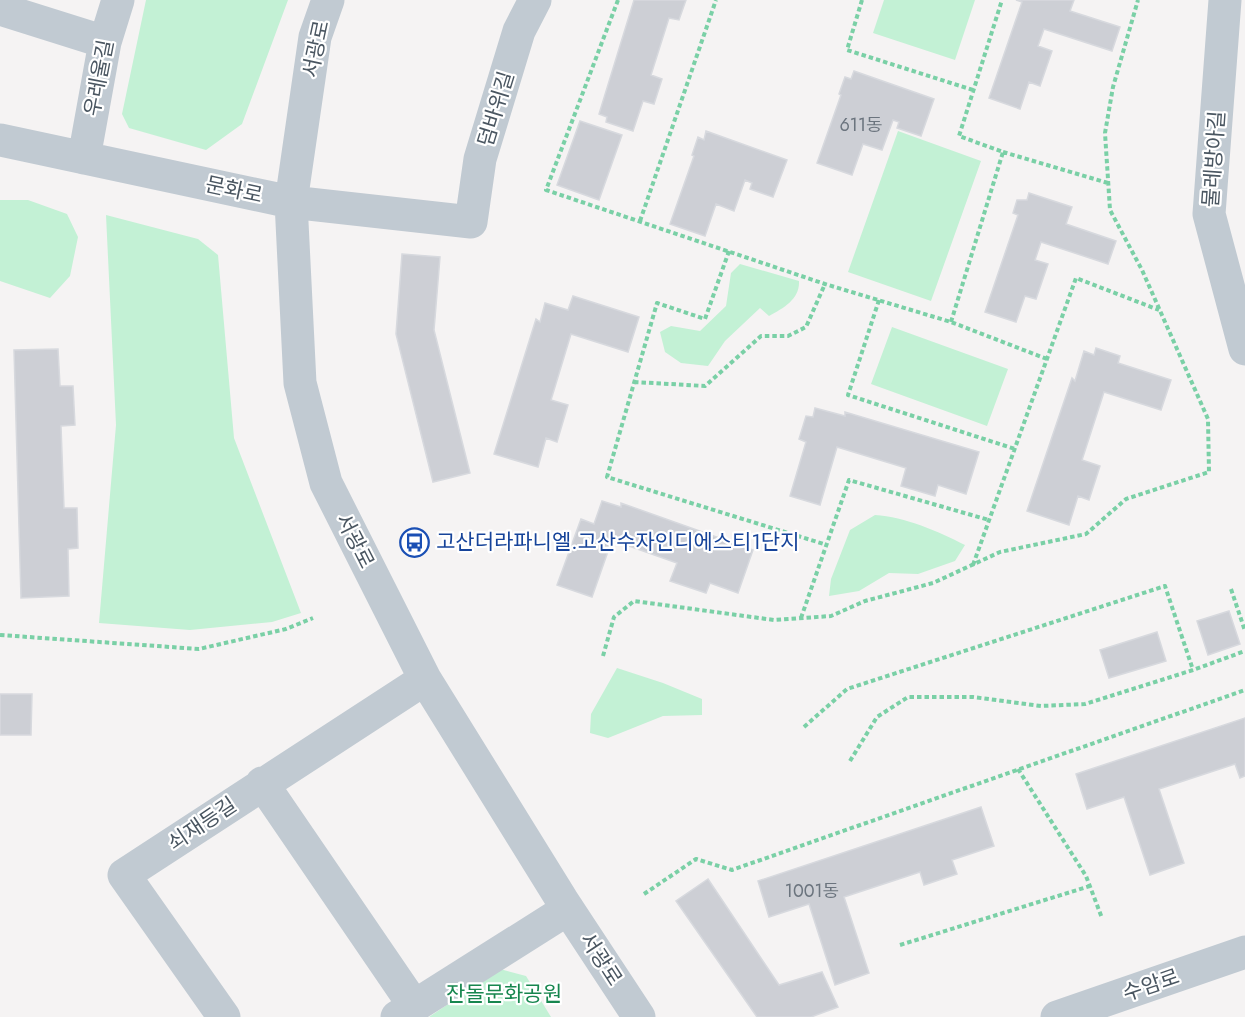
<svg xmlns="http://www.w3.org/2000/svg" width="1245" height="1017" font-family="Jost,'Noto Sans KR',sans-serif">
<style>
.green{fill:#c3f1d5}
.building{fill:#cdcfd5;stroke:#d7d9de;stroke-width:1.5}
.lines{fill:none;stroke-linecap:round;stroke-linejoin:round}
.path{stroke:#7ad0a6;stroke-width:4;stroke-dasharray:4.5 3;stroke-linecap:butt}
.minor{stroke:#c1cad2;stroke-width:33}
.labels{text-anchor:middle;stroke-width:4.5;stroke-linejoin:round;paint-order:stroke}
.number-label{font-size:18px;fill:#6b747e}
.street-label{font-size:21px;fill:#4a5661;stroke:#fff}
.transit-label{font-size:21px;fill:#164399;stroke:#fff;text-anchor:start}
.park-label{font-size:21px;fill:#17864f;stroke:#fff}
</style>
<rect width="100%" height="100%" fill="#f5f3f3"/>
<path class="green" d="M146 0H288L242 124 206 150 129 128 122 114Z
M884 0H975L955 60 873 33Z
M898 131 981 161 931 301 848 272Z
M0 200H28L67 214 78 237 70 276 50 298 0 281Z
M106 215 198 239 218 255 234 438 301 613 272 622 190 630 99 623 116 425Z
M740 264 799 281C800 299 784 308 769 316L760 308 725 341 708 366 681 363 665 352 660 332 671 326 700 331 726 306 731 273Z
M892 327 1008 369 987 426 871 384Z
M875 515C905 517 938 531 965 545L955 561 918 574 889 573 859 591 829 596 831 579 850 530Z
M617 668 663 683 702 699V715L663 716 608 738 590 733 591 714Z
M500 969 526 976 551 1017H429Z"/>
<path class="building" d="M634 0H686L679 20 669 18 651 75 662 79 654 104 643 101 633 131 606 122 607 117 599 114Z
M1016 0H1074L1070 11 1120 27 1112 51 1044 29 1038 46 1052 51 1040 86 1029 82 1020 109 989 98 1022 2Z
M854 71 934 99 921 136 897 128 899 122 893 120 882 150 863 144 852 175 817 163 841 95 839 94 845 77 851 79Z
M580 121 622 135 599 200 557 185Z
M706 131 787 160 773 197 750 189 752 183 745 180 734 211 716 204 705 236 670 224 694 156 692 155 698 137 704 140Z
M1029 193 1072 207 1066 224 1116 241 1108 264 1041 242 1035 260 1048 264 1036 299 1025 296 1016 322 985 312 1018 215 1013 213 1017 200H1027Z
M402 254 440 257 434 330 470 473 433 482 396 334Z
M573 296 639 317 628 352 571 334 551 400 568 405 557 442 546 438 538 467 494 454 536 319 540 322 545 303 568 310Z
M1096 348 1120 356 1118 363 1171 380 1161 410 1104 392 1082 460 1100 466 1089 500 1078 496 1069 525 1027 511 1072 378 1075 381 1084 351 1094 355Z
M58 349 60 386H73L75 425 61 426 64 508H77L78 548 68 549 69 596 21 598 14 350Z
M815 408 845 416V412L979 452 966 494 938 485 935 496 901 486 906 468 837 447 820 505 790 496 806 442 799 439 806 416 813 417Z
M602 501 621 507V503L753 550 738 593 710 583 706 593 670 581 677 563 612 540 592 597 557 585 581 519 594 524Z
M1229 611 1240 644 1208 655 1197 621Z
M1157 632 1166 661 1109 678 1100 650Z
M0 694H32L31 735H0Z
M1245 718V776L1240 778 1235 764 1159 789 1184 863 1150 875 1124 797 1087 809 1076 774Z
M981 807 994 846 952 860 957 874 924 885 920 872 844 897 869 973 835 985 809 904 769 917 758 881Z
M708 879 779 985 822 972 838 1007 811 1017H757L676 901Z"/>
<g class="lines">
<path class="path" d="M618 0 546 190 825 284 951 322 1047 359
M862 0 847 50 973 90
M1003 152 1108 183
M640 221 716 0
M729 251 705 319 657 303 607 477 827 545
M879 300 848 395 1015 449
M951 322 1003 152 959 136 1002 0
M634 382 705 386 761 336H788L806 327 825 284
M973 565 1076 278 1159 310
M1231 589 1245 631
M801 618 849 480 989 520
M0 635 199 649 286 629 313 618
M603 656 614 617 634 601 774 620 831 616 865 601 933 583 1000 552 1086 534 1126 499 1209 472 1208 419 1142 270 1110 210 1105 133 1113 87 1138 0
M804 727 847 689 1165 586 1193 670
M850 761 877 717 908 697H973L1041 706 1085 704 1193 670 1245 651
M1018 769 1086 876 1102 918
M644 894 696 859 732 870 1245 690
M900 945 1090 886"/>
<path class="minor" d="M328 0 315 37 291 202 300 383 326 483 425 679 562 900 639 1017
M1225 0 1209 214 1245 349
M0 9 105 42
M0 140 291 202 471 222 480 159 519 31 535 0
M84 158 105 42 118 0
M262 783 415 1007
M224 1017 124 875 425 679
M397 1017 568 909
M1057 1017 1245 952"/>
</g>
<defs>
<symbol id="bus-ring" viewBox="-11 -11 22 22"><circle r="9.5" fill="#fff" stroke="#1a4fb4" stroke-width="1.5"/><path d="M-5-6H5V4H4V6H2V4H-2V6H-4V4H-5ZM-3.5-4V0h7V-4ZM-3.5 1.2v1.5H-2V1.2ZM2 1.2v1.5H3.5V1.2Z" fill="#1a4fb4"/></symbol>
</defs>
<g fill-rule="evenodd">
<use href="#bus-ring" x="398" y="526" width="33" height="33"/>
</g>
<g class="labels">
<g class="number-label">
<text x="861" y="131">611동</text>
<text x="812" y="897">1001동</text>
</g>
<g class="street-label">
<text transform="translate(316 49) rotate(-78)" y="7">서광로</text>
<text transform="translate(99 78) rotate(-79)" y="7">우레울길</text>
<text transform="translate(496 109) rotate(-73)" y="7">덤바위길</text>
<text transform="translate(1214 159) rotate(-86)" y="7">물레방아길</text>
<text transform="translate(234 190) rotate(12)" y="7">문화로</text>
<text transform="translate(355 541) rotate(63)" y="7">서광로</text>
<text transform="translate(202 824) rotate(-34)" y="7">쇠재등길</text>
<text transform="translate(601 959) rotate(57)" y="7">서광로</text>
<text transform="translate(1151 985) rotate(-19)" y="7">수암로</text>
</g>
<g class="transit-label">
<text x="436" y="549">고산더라파니엘.고산수자인디에스티1단지</text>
</g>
<g class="park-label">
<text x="504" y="1001">잔돌문화공원</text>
</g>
</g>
</svg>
